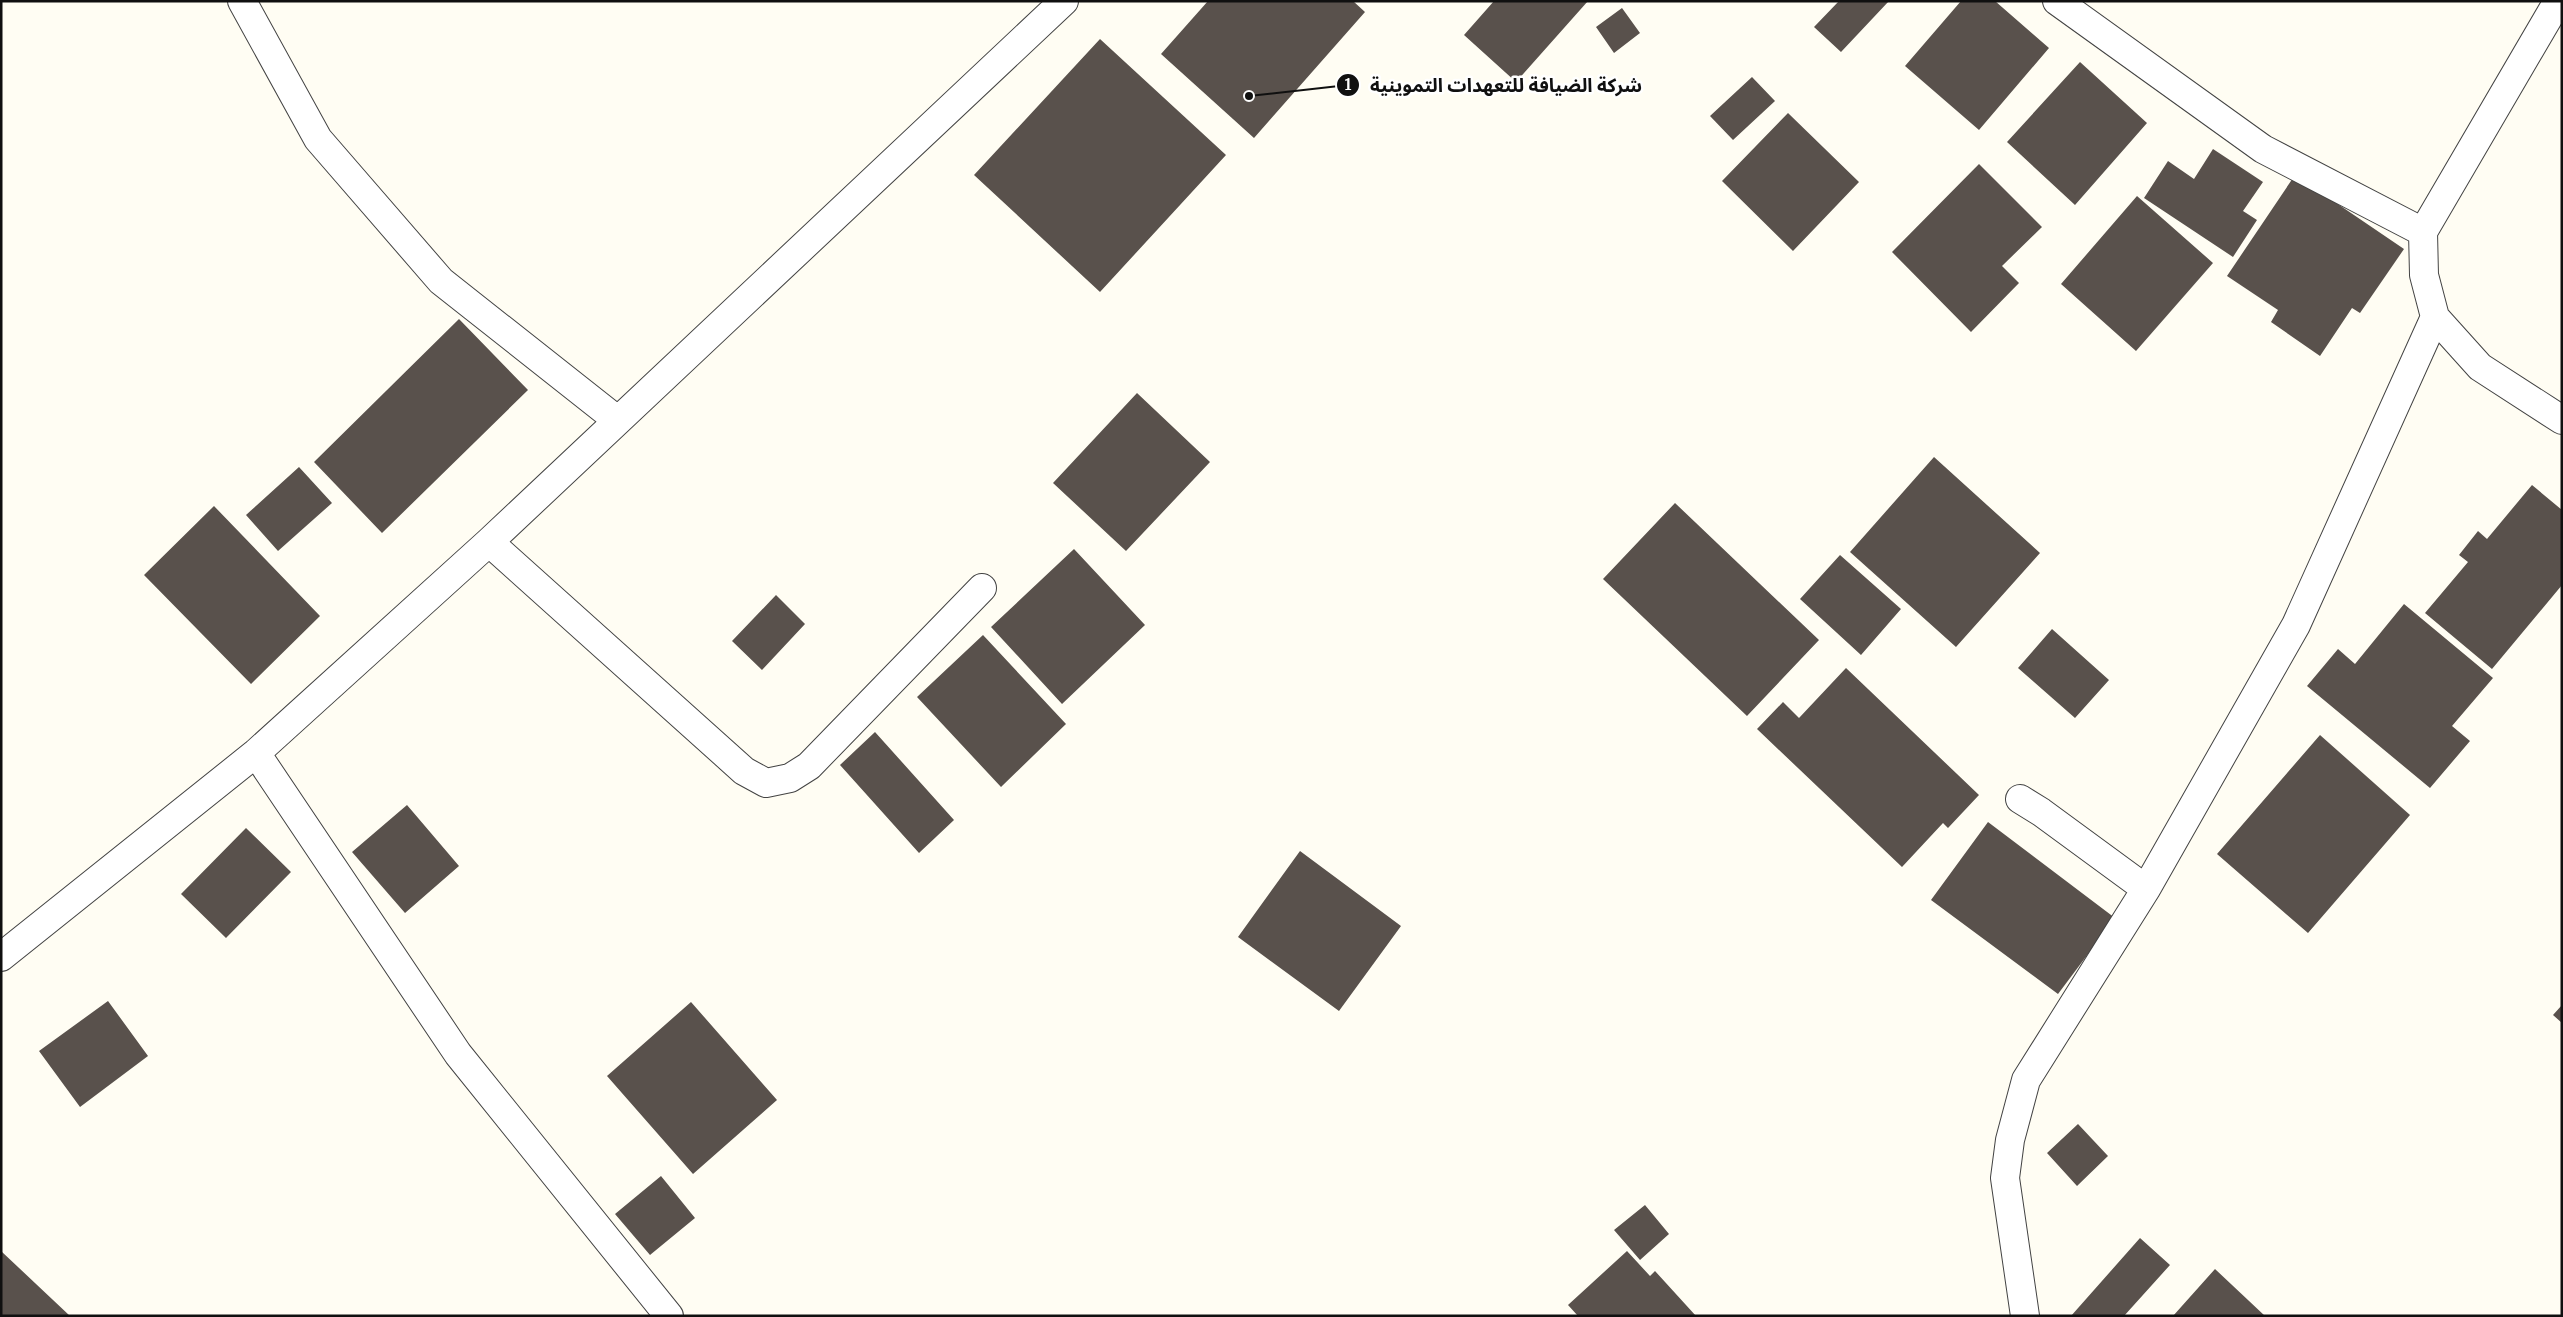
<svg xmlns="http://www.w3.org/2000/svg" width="2563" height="1317" font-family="Merriweather,'Noto Sans Arabic',serif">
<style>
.building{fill:#59514c}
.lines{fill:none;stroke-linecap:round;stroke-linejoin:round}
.minor-casing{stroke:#434343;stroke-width:30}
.minor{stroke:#fff;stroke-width:28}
.leader{fill:none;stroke:#101010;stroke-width:2}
.callout-dot{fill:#101010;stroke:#fff;stroke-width:2}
.mark-label{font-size:15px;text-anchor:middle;font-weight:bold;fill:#fff}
.callout-label{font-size:19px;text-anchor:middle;font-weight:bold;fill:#101010;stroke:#fff;stroke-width:5;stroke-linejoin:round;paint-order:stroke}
</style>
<rect width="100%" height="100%" fill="#fffdf3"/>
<path class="building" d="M1208 1H1353L1365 12 1254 138 1161 54Z
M1494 1H1588L1516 82 1464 35Z
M1839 1H1889L1841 52 1814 27Z
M1961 1H1995L2049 48 1979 130 1905 66Z
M1622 8 1640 33 1614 53 1596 27Z
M1100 39 1226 155 1100 292 974 175Z
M2080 62 2147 123 2075 205 2007 142Z
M1752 77 1775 101 1733 140 1710 116Z
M1788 113 1859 182 1793 251 1722 181Z
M2213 149 2263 182 2243 211 2257 220 2233 257 2144 198 2168 161 2194 179Z
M1979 164 2042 227 2002 266 2019 283 1971 332 1892 252Z
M2295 175 2404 249 2360 313 2352 308 2320 356 2271 322 2278 310 2227 276Z
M2137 196 2213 263 2136 351 2061 284Z
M459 319 528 390 382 533 314 462Z
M1137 393 1210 462 1126 551 1053 483Z
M1934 457 2040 553 1956 647 1850 552Z
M299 467 332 503 278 551 246 515Z
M2532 485 2562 510V585L2492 669 2425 613 2468 562 2459 555 2478 531 2487 539Z
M1675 503 1819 640 1747 716 1603 579Z
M214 506 320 616 251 684 144 575Z
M1074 549 1145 625 1062 704 991 627Z
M1840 555 1901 609 1861 655 1800 599Z
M776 595 805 624 762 670 732 641Z
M2404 604 2493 678 2452 726 2470 741 2430 788 2307 686 2338 649 2355 664Z
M2052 629 2109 680 2075 718 2018 668Z
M983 635 1066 724 1001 787 917 697Z
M1846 668 1979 795 1948 828 1943 823 1902 867 1757 729 1783 702 1799 718Z
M875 732 954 820 919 853 840 765Z
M2320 735 2410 815 2308 933 2217 854Z
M407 805 459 866 405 913 352 852Z
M1988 822 2115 918 2058 994 1931 900Z
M246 828 291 872 226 938 181 894Z
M1300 851 1401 926 1339 1011 1238 937Z
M108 1001 148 1056 80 1107 39 1051Z
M691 1002 777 1100 693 1174 607 1076Z
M2562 1005V1023L2553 1015Z
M2078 1124 2108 1156 2077 1186 2047 1153Z
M661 1176 695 1218 650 1255 615 1214Z
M1645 1205 1669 1234 1640 1260 1614 1230Z
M2140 1238 2170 1265 2124 1316H2071Z
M1 1251 70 1316H1Z
M1627 1251 1650 1276 1655 1271 1696 1316H1578L1568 1305Z
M2215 1269 2265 1316H2173Z"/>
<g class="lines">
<defs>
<path id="minor" d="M242 1 318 139 441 281 617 420
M2057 1 2263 149 2423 232
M2435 317 2480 367 2562 420
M489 542 744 771 766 783 790 778 809 766 982 588
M256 753 458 1054 669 1316
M2020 799 2041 812 2146 889
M1 957 256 753 489 542 1064 1
M2025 1316 2005 1178 2010 1140 2026 1080 2146 889 2296 625 2435 317 2424 275 2423 232 2558 1"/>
</defs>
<use href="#minor" class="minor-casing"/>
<use href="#minor" class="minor"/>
</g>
<path class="leader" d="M1249 96L1348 85"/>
<g class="callout-dot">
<circle cx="1249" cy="96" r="5"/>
<circle cx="1348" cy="85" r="12"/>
</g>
<g class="mark-label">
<text x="1348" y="90">1</text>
</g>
<g class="callout-label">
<text x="1506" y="92">شركة الضيافة للتعهدات التموينية</text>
</g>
<rect width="2563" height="1317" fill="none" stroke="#101010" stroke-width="5"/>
</svg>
